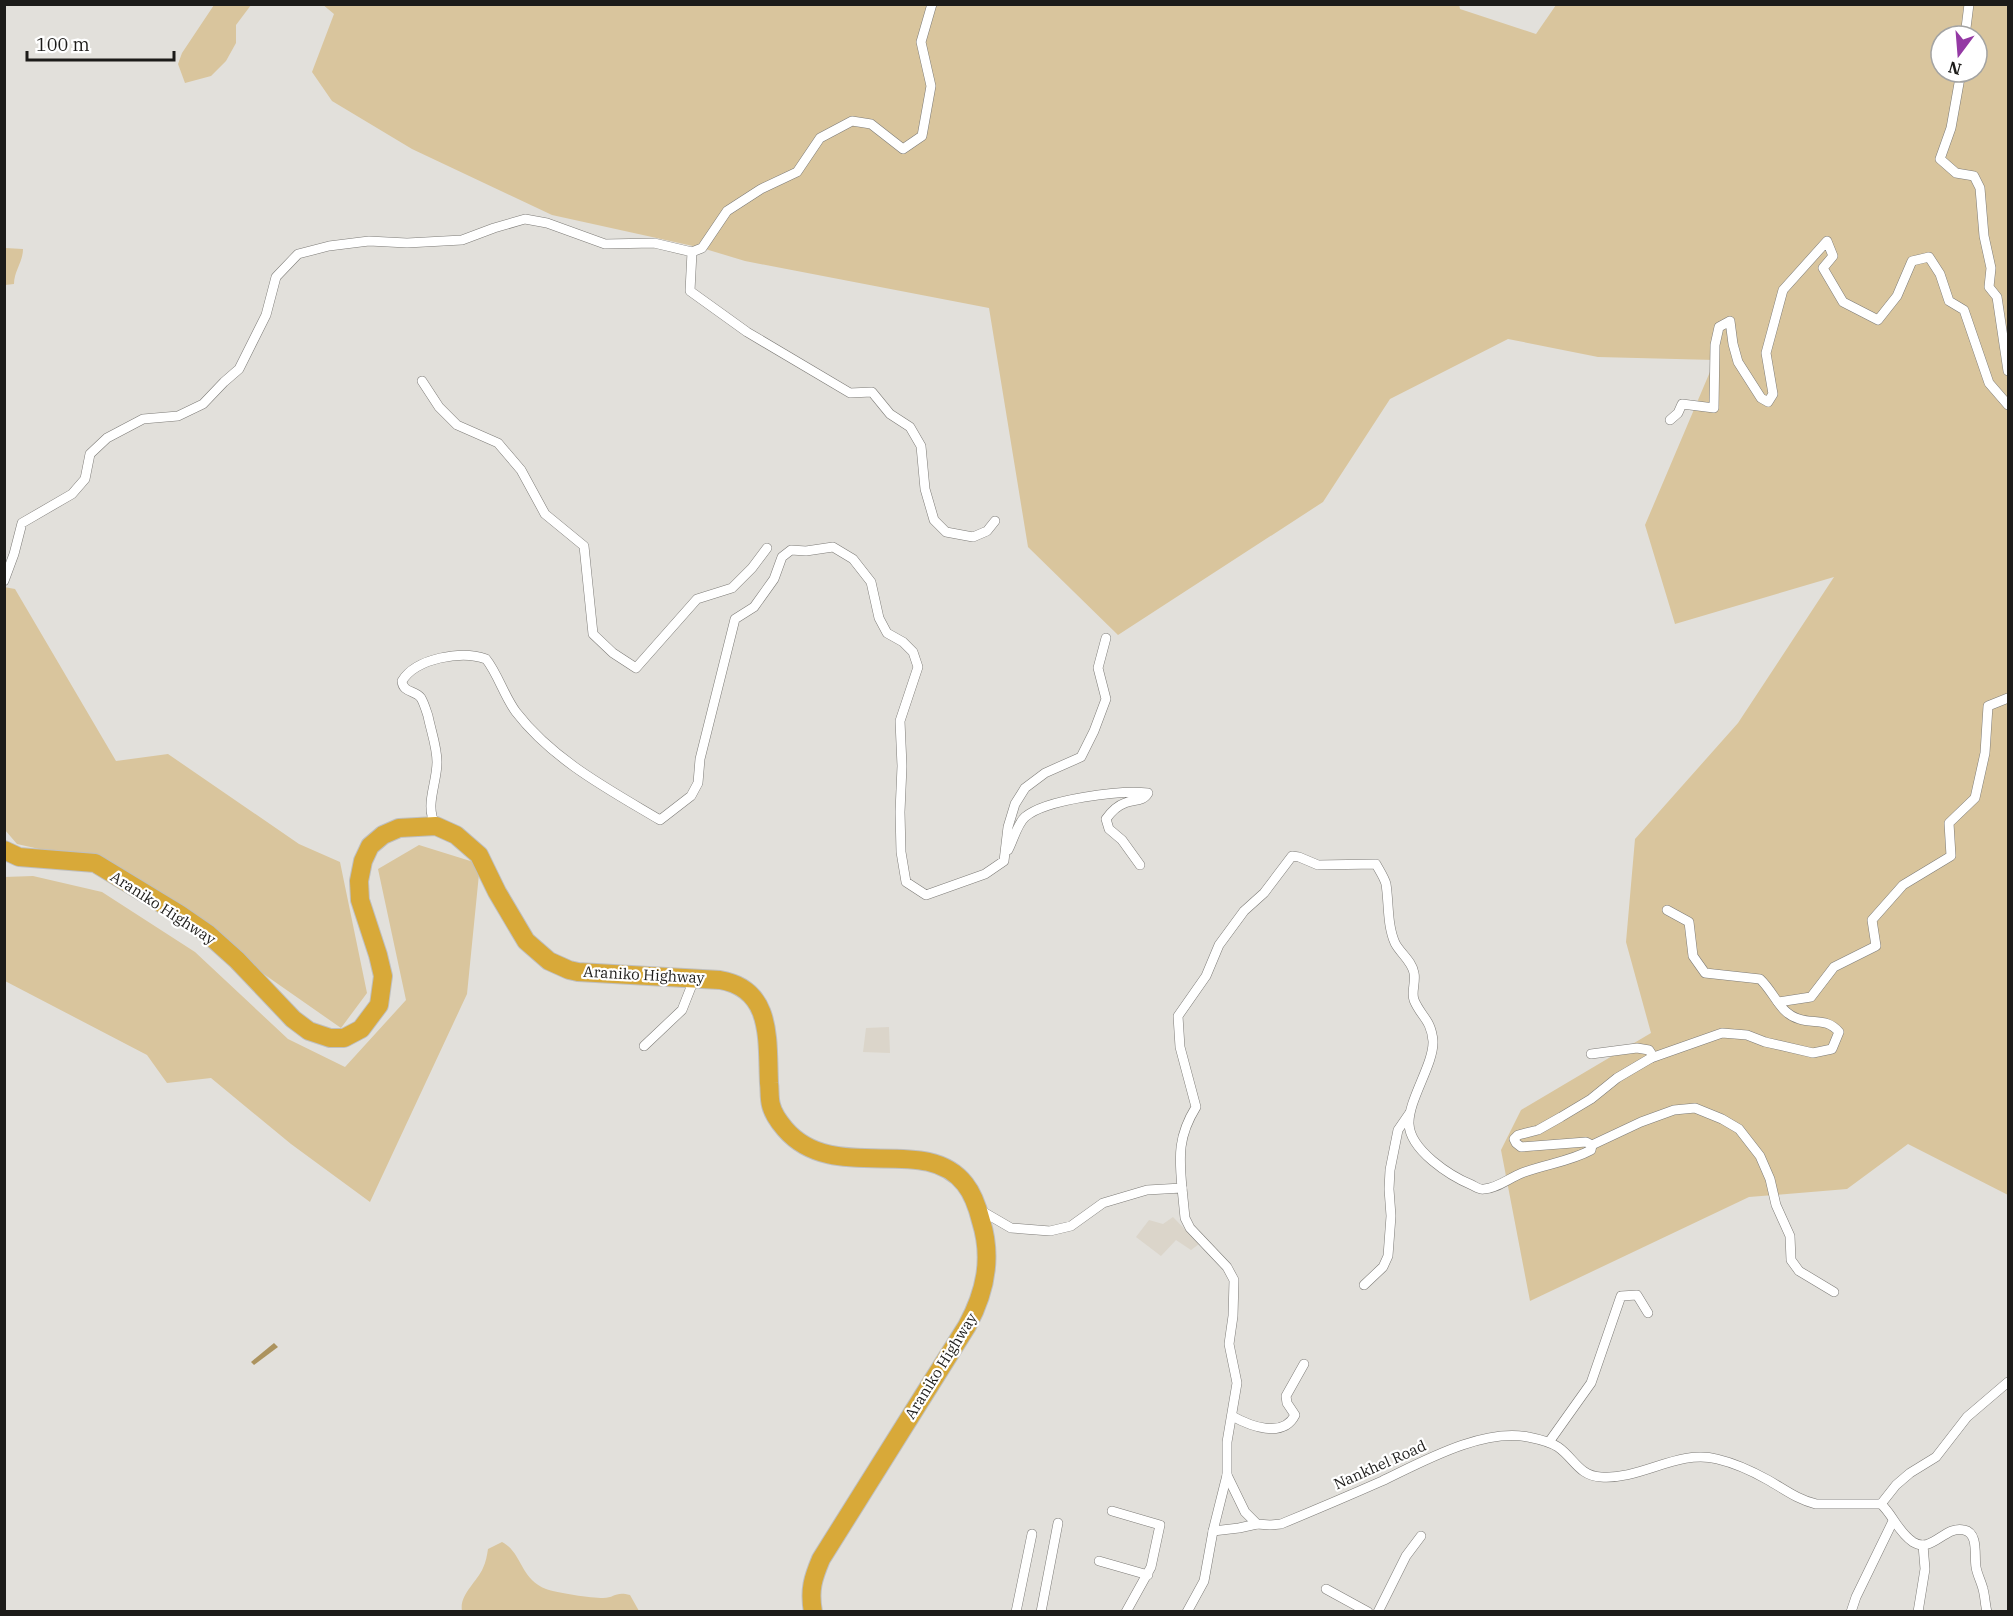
<svg xmlns="http://www.w3.org/2000/svg" width="2013" height="1616" font-family="'IBM Plex Serif',serif">
	<rect width="100%" height="100%" fill="#e2e0db"/>
	<g fill="#dbd5ca">
		<polygon points="889,1027 890,1053 863,1052 866,1028"/>
		<polygon points="1173,1217 1199,1244 1191,1250 1176,1240 1161,1256 1136,1237 1149,1220 1163,1224"/>
	</g>
	<g fill="#d9c59d" fill-rule="evenodd">
		<path d="M322,4H1459L1460,9L1536,34L1556,5H2008V1195L1908,1144L1847,1189L1749,1197L1530,1301L1501,1150L1521,1110L1651,1033L1626,942L1635,839L1738,723L1834,577L1675,624L1645,525L1715,360L1598,357L1508,339L1390,399L1323,502L1118,635L1028,547L989,308L745,261L702,248L552,215L412,149L332,101L312,72L334,14ZM1941,36H1977V72H1941Z"/>
		<polygon points="214,5 251,5 236,25 236,43 226,61 211,76 185,83 178,64 182,53"/>
		<path d="M5,248L23,249C23,262 14,271 14,284L5,285Z"/>
		<polygon points="4,587 15,589 116,761 168,754 299,844 340,862 367,993 341,1028 106,864 17,844 5,830"/>
		<polygon points="419,845 480,864 467,994 370,1202 291,1144 211,1078 167,1083 147,1055 5,981 4,877 33,876 102,892 195,952 288,1039 345,1067 406,1000 378,869"/>
		<path d="M502,1542C522,1552 520,1579 546,1589C556,1593 592,1598 603,1598C615,1598 615,1591 630,1595L639,1611H462C459,1595 477,1582 483,1568C486,1562 487,1555 488,1549Z"/>
	</g>
	<polygon fill="#ac935e" points="274,1343 278,1347 254,1365 251,1362"/>
	<g fill="none" stroke-linecap="round" stroke-linejoin="round">
		<g stroke="#7d7b77" stroke-width="10">
			<g id="street">
				<polyline points="1965,36 1969,4"/>
				<polyline points="1961,72 1951,128 1940,159 1956,173 1974,176 1980,188 1984,236 1991,268 1989,287 1997,297 2008,371"/>
				<polyline points="692,252 702,248 727,211 761,189 797,172 820,138 852,121 871,124 903,149 922,136 931,86 921,42 932,4"/>
				<polyline points="422,381 439,407 457,425 498,443 521,470 545,514 584,546 593,634 613,653 636,668 697,599 732,588 752,568 767,548"/>
				<polyline points="1670,420 1678,413 1682,404 1714,408 1715,345 1719,327 1730,321 1733,344 1738,362 1761,398 1768,402 1773,394 1766,353 1783,290 1827,241 1833,256 1823,268 1843,302 1878,320 1897,296 1912,261 1929,257 1940,274 1949,301 1964,310 1989,383 2008,405"/>
				<polyline points="4,581 14,554 22,523 72,494 85,479 90,454 107,438 143,419 178,416 203,404 224,382 239,369 266,315 276,277 298,254 329,246 369,241 407,243 462,240 494,228 525,219 547,223 605,244 654,243 692,252 690,291 747,332 850,393 872,392 890,414 910,427 921,446 925,489 934,520 946,532 973,537 987,531 995,521"/>
				<path d="M436,826C424,806 437,784 437,762C437,747 431,731 428,716C426,710 424,703 421,698C415,690 403,693 402,681C416,658 462,650 486,659C498,674 504,696 516,712C553,760 608,789 660,820L691,796L698,783L700,759L735,619L754,607L774,579L782,557L791,550L806,551L833,547L853,559L871,582L879,618L887,633L903,642L913,652L918,667L900,721L902,766L900,812L901,852L906,882L926,895L985,874L1004,861L1008,827L1015,804L1025,788L1045,773L1081,757L1094,731L1106,699L1098,668L1106,638"/>
				<path d="M1008,850C1013,841 1017,824 1025,817C1046,799 1121,790 1148,793C1143,802 1134,799 1125,803C1116,806 1111,812 1106,819L1109,829L1122,840L1140,865"/>
				<polyline points="1778,1002 1811,997 1834,967 1876,946 1872,920 1903,885 1951,856 1949,823 1975,798 1985,753 1988,706 2008,698"/>
				<polyline points="644,1046 682,1010 695,977"/>
				<path d="M1651,1058L1722,1033L1747,1035L1765,1042L1813,1053L1832,1049L1839,1032C1827,1018 1815,1024 1799,1019C1779,1013 1775,993 1760,979L1705,973L1693,956L1689,922L1667,910"/>
				<polyline points="1592,1145 1641,1122 1674,1110 1695,1108 1722,1119 1739,1129 1760,1156 1770,1179 1776,1205 1790,1236 1791,1260 1799,1271 1834,1292"/>
				<path d="M1182,1188C1179,1156 1178,1136 1196,1107L1180,1047L1178,1016L1206,976L1219,945L1244,911L1264,893L1292,856L1299,857L1318,865L1376,864C1379,870 1384,877 1386,884C1389,903 1387,925 1395,943C1400,953 1412,961 1414,973C1416,982 1411,992 1414,1000C1421,1017 1431,1019 1433,1041C1434,1064 1408,1100 1409,1124C1410,1150 1450,1176 1472,1185C1476,1187 1480,1190 1484,1189C1498,1188 1509,1178 1522,1173C1545,1164 1569,1162 1591,1150L1592,1145L1586,1142L1521,1147L1516,1143L1514,1139L1518,1135L1538,1130L1561,1117L1591,1099L1617,1078L1651,1058V1053L1649,1050L1637,1048L1591,1054"/>
				<path d="M980,1210L1011,1228L1050,1231L1071,1226L1103,1203L1147,1190L1182,1188L1185,1218L1190,1228L1227,1267L1234,1280L1233,1316L1229,1344L1237,1383L1227,1442V1475L1245,1512L1257,1524L1270,1525L1281,1524C1315,1510 1348,1496 1382,1481C1422,1462 1482,1428 1528,1437C1538,1439 1549,1441 1558,1447C1574,1458 1579,1476 1601,1477C1641,1480 1678,1449 1717,1459C1734,1463 1752,1471 1768,1480C1784,1489 1798,1500 1816,1504H1881C1893,1515 1898,1532 1913,1542C1932,1554 1945,1525 1964,1530C1979,1533 1974,1556 1976,1567C1977,1574 1981,1581 1983,1589C1985,1596 1985,1604 1987,1612"/>
				<polyline points="1364,1285 1383,1267 1388,1256 1391,1216 1389,1189 1390,1170 1398,1130 1409,1114"/>
				<path d="M1232,1416C1250,1426 1283,1439 1295,1415L1287,1403L1286,1396L1304,1364"/>
				<polyline points="1549,1442 1591,1383 1621,1296 1637,1295 1648,1313"/>
				<polyline points="1881,1504 1896,1485 1910,1473 1936,1457 1967,1417 2008,1382"/>
				<polyline points="1112,1511 1160,1525 1151,1567 1126,1612"/>
				<polyline points="1213,1531 1239,1528 1257,1524"/>
				<polyline points="1099,1561 1148,1575"/>
				<polyline points="1326,1589 1368,1612"/>
				<polyline points="1016,1612 1032,1534"/>
				<polyline points="1041,1612 1058,1523"/>
				<polyline points="1187,1612 1204,1581 1213,1531 1227,1475"/>
				<polyline points="1378,1612 1406,1556 1421,1536"/>
				<polyline points="1851,1612 1856,1597 1893,1521"/>
				<polyline points="1918,1612 1925,1569 1923,1545"/>
			</g>
		</g>
		<g stroke="#bfbfbf" stroke-width="20">
			<path id="highway" d="M4,850L19,857L95,863L179,914L208,934L237,960L293,1019L309,1031L330,1038H344L361,1029L379,1005L383,976L378,955L360,900L359,881L363,861L370,846L383,835L399,828L436,826L456,835L479,855L497,892L526,941L549,961L569,970L578,972L720,980C773,989 767,1040 769,1083C770,1090 769,1098 771,1105C773,1114 779,1122 785,1129C834,1186 925,1132 965,1184C973,1194 978,1209 981,1221C993,1259 985,1293 967,1326L821,1559C813,1578 809,1590 813,1612"/>
		</g>
		<use href="#street" stroke="#fff" stroke-width="9"/>
		<use href="#highway" stroke="#d8a939" stroke-width="18"/>
	</g>
	<g text-anchor="middle" stroke-width="4.5" stroke-linejoin="round" paint-order="stroke">
		<g font-size="15" fill="#1c1b19" stroke="#fff">
			<text transform="translate(163 908) rotate(33)" y="5">Araniko Highway</text>
			<text transform="translate(644 975) rotate(3)" y="5">Araniko Highway</text>
			<text transform="translate(941 1366) rotate(-58)" y="5">Araniko Highway</text>
			<text transform="translate(1380 1465) rotate(-24)" y="5">Nankhel Road</text>
		</g>
	</g>
	<rect width="2013" height="1616" fill="none" stroke="#1c1b19" stroke-width="12"/>
	<g transform="translate(1959 54) rotate(196)"><circle r="28" fill="#ffffff" stroke="#a4a4a3" stroke-width="1.5"/>
	<path d="M0-4.5L10 22L0 15L-10 22Z" fill="#9439a4"/>
	<text y="-9" font-size="16" font-weight="bold" text-anchor="middle" fill="#1c1b19">N</text>
	</g>
	<path d="M27 51v9h147v-9" fill="none" stroke="#1c1b19" stroke-width="3"/>
	<text x="36" y="51" font-size="18" fill="#1c1b19" stroke="#ffffff" stroke-width="4.5" paint-order="stroke">100 m</text>
</svg>
